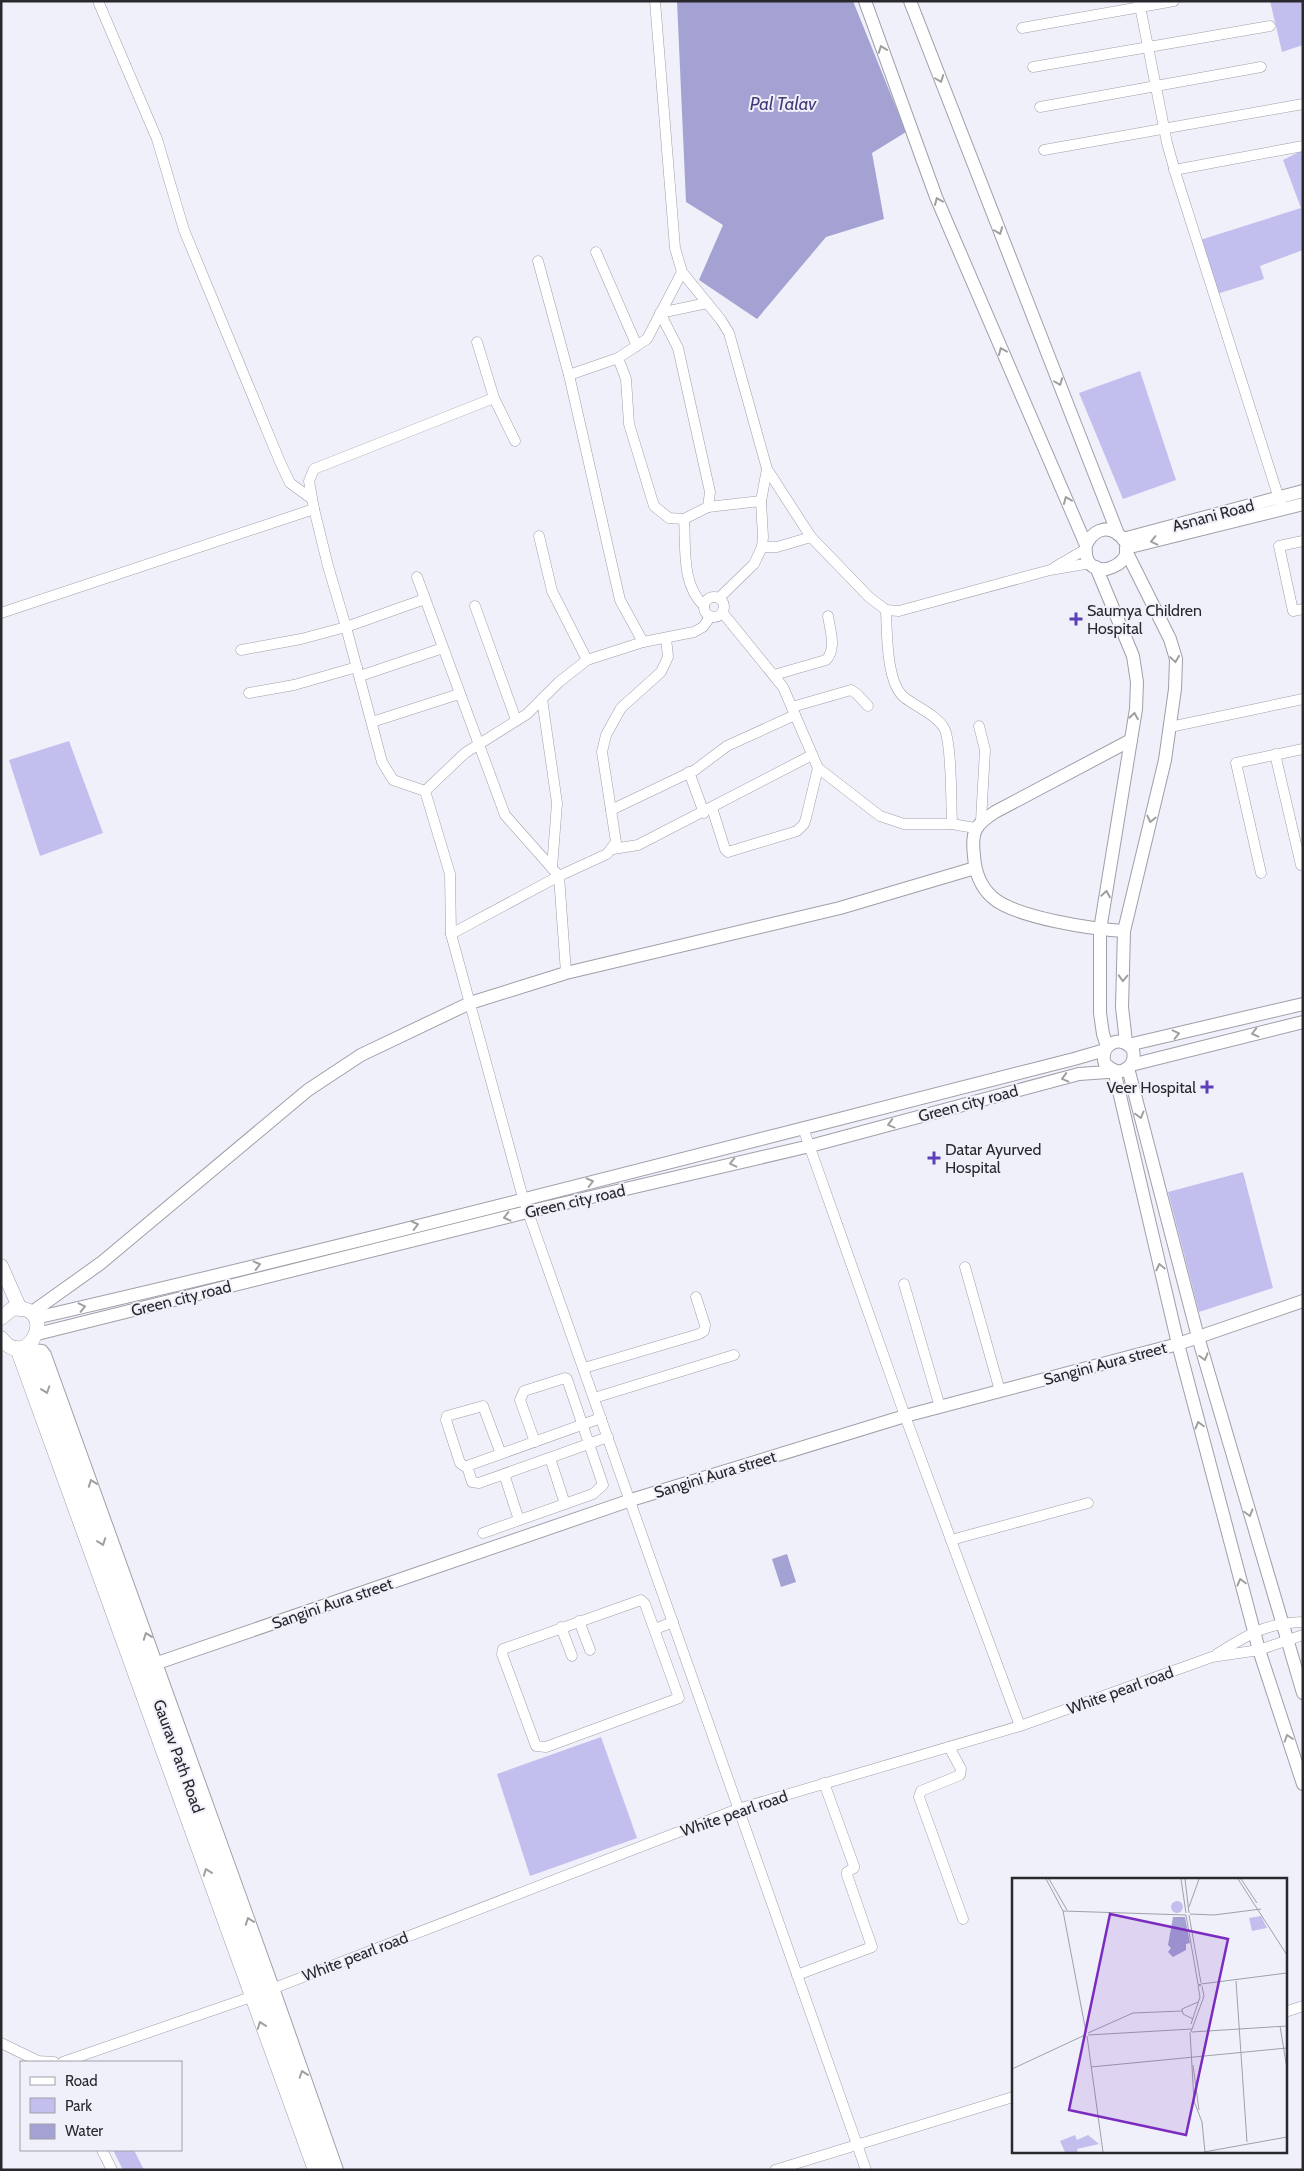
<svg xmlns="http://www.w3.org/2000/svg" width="1304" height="2171" font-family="Cabin,sans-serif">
	<rect width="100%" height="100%" fill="#f0f0fb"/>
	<g fill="#c2bfef">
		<polygon points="1270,1 1303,1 1303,45 1282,52"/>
		<polygon points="1303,150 1303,250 1260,266 1264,279 1217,294 1200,240 1301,208 1283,160"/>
		<polygon points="1140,371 1176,480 1123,499 1079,393"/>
		<polygon points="69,741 103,833 40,856 9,760"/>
		<polygon points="1243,1172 1273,1288 1199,1312 1168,1192"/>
		<polygon points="601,1737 637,1838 530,1876 497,1774"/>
		<polygon points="113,2150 134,2150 144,2170 123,2170"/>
	</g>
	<g fill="#a4a1d3">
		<polygon points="677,1 853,1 906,132 872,153 884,219 826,237 757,319 699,280 723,225 686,202"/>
		<polygon points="787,1554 796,1582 781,1587 772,1559"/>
	</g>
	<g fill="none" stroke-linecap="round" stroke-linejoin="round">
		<g stroke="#9f9fa9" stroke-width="11">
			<g id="minor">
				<polyline points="98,1 157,139 184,230 280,462 290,483 312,499"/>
				<polyline points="655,1 675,248 682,272 721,320 729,333 767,469 811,537 869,597 886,610 899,611 1050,570 1091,563"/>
				<polyline points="1139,1 1167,143 1176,175 1281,505"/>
				<polyline points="1022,28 1174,1"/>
				<polyline points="1033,67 1270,26"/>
				<polyline points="1040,107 1261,67"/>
				<polyline points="1044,150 1303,104"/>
				<polyline points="1174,170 1303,146"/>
				<polyline points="596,252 637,346"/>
				<polyline points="538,261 569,375 620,600 643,642"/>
				<polyline points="477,342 494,398 314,469 309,481 314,509 328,566 346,627 382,762 393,780 425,791 450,874 451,934 523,1198 866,2170"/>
				<polyline points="618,358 626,379 629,424 654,506 669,518 684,519 708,507 710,492 678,348 660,313 707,303"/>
				<polyline points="569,375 618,358 647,339 682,272"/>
				<polyline points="494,398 515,441"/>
				<polyline points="708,507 761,501"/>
				<path d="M684,519C686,548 681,584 704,606"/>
				<polyline points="539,536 552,591 587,660"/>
				<polyline points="1303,541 1279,546 1293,611 1303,609"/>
				<polyline points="762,547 763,537 761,501 767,469"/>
				<polyline points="1055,567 1086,549"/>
				<polyline points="417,577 505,815 559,876 566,973"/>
				<circle cx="714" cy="607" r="10"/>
				<polyline points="719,598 754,564 762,547 777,547 811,537"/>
				<polyline points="475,606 516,720"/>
				<path d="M886,610C887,632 886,684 905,698C917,707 936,715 944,728C952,742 951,805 952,824"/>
				<polyline points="722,612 783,687 818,768 880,816 904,824 952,824 975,828"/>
				<polyline points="1,613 314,509"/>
				<polyline points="241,650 301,639 346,627 425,599"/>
				<path d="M774,675L826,660C837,649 830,630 828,616"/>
				<polyline points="360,676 443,648"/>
				<polyline points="249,693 294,685 357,667"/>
				<polyline points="542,699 557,803 552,868"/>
				<polyline points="792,707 851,690 857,694 868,706"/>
				<polyline points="372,722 459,694"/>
				<polyline points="979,726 985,750 981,821"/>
				<polyline points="1170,727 1303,699"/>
				<polyline points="1275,754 1301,865"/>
				<polyline points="689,772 704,813"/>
				<polyline points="425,791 465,753 527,714 559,682 587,660 643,642 694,632 703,627 710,617"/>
				<polyline points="712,808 725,849 728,852 797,831 804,824 806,818 818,768"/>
				<polyline points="611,810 695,770 727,746 795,715"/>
				<polyline points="613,849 638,845 812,755"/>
				<polyline points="1261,873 1236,763 1303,749"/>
				<polyline points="451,934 559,876 607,854 616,842 602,752 606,735 621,708 661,672 668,657 666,638"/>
				<polyline points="803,1128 905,1416 1020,1726"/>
				<polyline points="965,1267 1000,1391"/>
				<polyline points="904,1284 940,1407"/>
				<polyline points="584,1368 699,1334 704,1331 705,1325 696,1297"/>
				<polyline points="594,1398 734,1355"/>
				<polyline points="501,1454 483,1406 447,1416 446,1420 460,1463 464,1466 467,1466 601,1418"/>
				<polyline points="550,1458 565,1504"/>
				<polyline points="467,1466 472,1482 479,1483 608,1437"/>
				<polyline points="504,1474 519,1520"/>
				<polyline points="483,1533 593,1494 603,1485 567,1379 565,1378 524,1391 520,1400 535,1442"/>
				<polyline points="951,1540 1088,1503"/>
				<polygon points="641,1600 645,1604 679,1698 546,1747 536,1746 502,1654 503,1649"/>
				<polyline points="579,1621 590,1650"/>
				<polyline points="561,1627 572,1656"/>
				<polyline points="655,1629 673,1622"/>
				<path d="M1217,1654C1248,1635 1265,1623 1303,1622"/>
				<polyline points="949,1747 961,1769 960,1775 921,1791 919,1797 963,1919"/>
				<polyline points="797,1975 872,1947 847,1875 847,1872 854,1868 854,1866 824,1783"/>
				<polyline points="1285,2012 1303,2006"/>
				<polyline points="1,2043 38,2061 54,2062"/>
				<polyline points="63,2062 251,1997 738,1809 1020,1726 1212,1657 1259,1650 1303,1635"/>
				<polyline points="102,2150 112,2170"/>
				<polyline points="775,2170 1013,2097"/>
			</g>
		</g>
		<g stroke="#9f9fa9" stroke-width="14">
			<g id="tertiary">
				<path d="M865,1L936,197L1086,545C1081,593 1152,559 1118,534C1105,524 1092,532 1086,545"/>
				<polyline points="910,1 1118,534"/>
				<polyline points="1123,539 1303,491"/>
				<polyline points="1126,548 1303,504"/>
				<polyline points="1126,551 1170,639 1176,659 1175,689 1165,760 1124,931 1122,1007 1126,1042"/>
				<polyline points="1096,567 1133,656 1137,682 1136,709 1100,930 1100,1013 1103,1034 1107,1046"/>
				<path d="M1124,931C1093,929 1015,918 992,897C980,886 975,871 974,856C971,831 975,825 995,812L1131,740"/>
				<polyline points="1128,1045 1303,1004"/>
				<polyline points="1131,1065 1303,1022"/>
				<polyline points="1128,1068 1198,1337 1303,1693"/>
				<polyline points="1114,1070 1178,1344 1259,1650 1303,1784"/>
				<polyline points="31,1313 101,1263 308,1090 361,1055 470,1003 566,973 840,908 975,868"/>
				<path d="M35,1318C383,1238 728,1147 1074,1059L1105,1050"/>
				<path d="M37,1334L527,1212L810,1146L1079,1074L1122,1071C1132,1067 1135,1060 1133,1050C1122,1033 1098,1044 1105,1064L1113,1070"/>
				<polyline points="32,1350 42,1351 45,1355 273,1988 337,2170"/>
				<polyline points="137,1670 631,1500 905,1416 1178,1344 1303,1301"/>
			</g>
		</g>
		<g stroke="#9f9fa9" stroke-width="15">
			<g id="secondary">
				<polyline points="1,1266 20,1309"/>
				<path d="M1,1318L12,1309C61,1303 28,1375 1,1338"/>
				<polyline points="30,1344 147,1667 327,2170"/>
				<polyline points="17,1348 315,2170"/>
			</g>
		</g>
		<use href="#minor" stroke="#fff" stroke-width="10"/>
		<use href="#tertiary" stroke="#fff" stroke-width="12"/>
		<use href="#secondary" stroke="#fff" stroke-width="14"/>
	</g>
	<defs><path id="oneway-chevron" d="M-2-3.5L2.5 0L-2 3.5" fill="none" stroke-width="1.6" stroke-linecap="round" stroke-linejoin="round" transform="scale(1.25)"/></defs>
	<g stroke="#9f9fa0">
		<use href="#oneway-chevron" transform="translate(882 49) rotate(-110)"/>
		<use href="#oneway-chevron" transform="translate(940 79) rotate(69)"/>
		<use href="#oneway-chevron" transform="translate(938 201) rotate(-113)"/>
		<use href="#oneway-chevron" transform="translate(999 231) rotate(69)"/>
		<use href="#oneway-chevron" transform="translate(1002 351) rotate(-113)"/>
		<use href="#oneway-chevron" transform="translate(1059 382) rotate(69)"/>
		<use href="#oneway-chevron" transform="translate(1067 500) rotate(-113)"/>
		<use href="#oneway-chevron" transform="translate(1154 541) rotate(167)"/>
		<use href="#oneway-chevron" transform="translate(1175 659) rotate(82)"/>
		<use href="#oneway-chevron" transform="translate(1134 716) rotate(-81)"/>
		<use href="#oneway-chevron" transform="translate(1151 819) rotate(103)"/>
		<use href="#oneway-chevron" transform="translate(1106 894) rotate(-81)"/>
		<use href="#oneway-chevron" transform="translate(1123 978) rotate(92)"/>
		<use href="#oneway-chevron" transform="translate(1255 1033) rotate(166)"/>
		<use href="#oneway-chevron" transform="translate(1176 1034) rotate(-13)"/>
		<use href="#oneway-chevron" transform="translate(1065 1078) rotate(165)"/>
		<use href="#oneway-chevron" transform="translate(1140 1115) rotate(75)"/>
		<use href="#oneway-chevron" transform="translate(891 1124) rotate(165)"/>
		<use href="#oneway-chevron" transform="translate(733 1163) rotate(167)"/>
		<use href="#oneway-chevron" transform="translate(590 1182) rotate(-14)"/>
		<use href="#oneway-chevron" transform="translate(507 1217) rotate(166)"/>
		<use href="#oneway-chevron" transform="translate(415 1225) rotate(-14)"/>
		<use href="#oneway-chevron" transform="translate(257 1265) rotate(-14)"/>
		<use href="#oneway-chevron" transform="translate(1160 1267) rotate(-103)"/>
		<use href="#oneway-chevron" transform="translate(82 1307) rotate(-13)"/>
		<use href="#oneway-chevron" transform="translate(1204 1357) rotate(74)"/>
		<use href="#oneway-chevron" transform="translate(46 1390) rotate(71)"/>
		<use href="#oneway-chevron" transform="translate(1199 1425) rotate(-105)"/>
		<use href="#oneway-chevron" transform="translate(92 1483) rotate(-110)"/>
		<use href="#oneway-chevron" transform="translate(1249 1513) rotate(74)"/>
		<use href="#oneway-chevron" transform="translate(102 1542) rotate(70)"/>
		<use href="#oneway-chevron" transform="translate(1241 1582) rotate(-105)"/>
		<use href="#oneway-chevron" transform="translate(147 1636) rotate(-110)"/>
		<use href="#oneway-chevron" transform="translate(1288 1738) rotate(-108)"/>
		<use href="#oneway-chevron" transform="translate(207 1872) rotate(-110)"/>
		<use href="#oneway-chevron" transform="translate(249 1921) rotate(-110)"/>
		<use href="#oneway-chevron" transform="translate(261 2025) rotate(-110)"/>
		<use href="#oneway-chevron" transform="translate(303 2074) rotate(-109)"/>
	</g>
	<g fill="#5b40b8" stroke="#f0f0fb" stroke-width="2">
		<path d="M1073.5 611.5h5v5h5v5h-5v5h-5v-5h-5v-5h5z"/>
		<path d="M1204.5 1079.5h5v5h5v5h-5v5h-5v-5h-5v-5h5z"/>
		<path d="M931.5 1150.5h5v5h5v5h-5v5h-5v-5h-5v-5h5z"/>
	</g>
	<g text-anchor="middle" stroke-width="4" stroke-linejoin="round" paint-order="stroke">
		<g font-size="16" fill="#29292d" stroke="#f0f0fb">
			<text transform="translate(1213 515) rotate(-15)" y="6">Asnani Road</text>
			<text transform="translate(968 1103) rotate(-15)" y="6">Green city road</text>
			<text transform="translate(575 1201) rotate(-13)" y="6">Green city road</text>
			<text transform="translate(181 1298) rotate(-14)" y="6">Green city road</text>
			<text transform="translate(1105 1363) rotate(-15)" y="6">Sangini Aura street</text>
			<text transform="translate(715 1474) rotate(-17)" y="6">Sangini Aura street</text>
			<text transform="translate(332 1603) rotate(-19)" y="6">Sangini Aura street</text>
			<text transform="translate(1120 1690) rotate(-20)" y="6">White pearl road</text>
			<text transform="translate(179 1756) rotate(70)" y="6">Gaurav Path Road</text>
			<text transform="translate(734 1813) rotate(-19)" y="6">White pearl road</text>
			<text transform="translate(355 1956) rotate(-21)" y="6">White pearl road</text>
		</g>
		<g font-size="16" fill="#29292d" stroke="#f0f0fb" text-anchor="start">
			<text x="1087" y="616">Saumya Children<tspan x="1087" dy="18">Hospital</tspan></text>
			<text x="1196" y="1093" text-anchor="end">Veer Hospital</text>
			<text x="945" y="1155">Datar Ayurved<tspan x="945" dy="18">Hospital</tspan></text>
		</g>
		<g font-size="18" font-style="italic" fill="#433978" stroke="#f0f0fb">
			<text x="783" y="110">Pal Talav</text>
		</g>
	</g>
	<g transform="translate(1012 1878)">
		<rect width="275" height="275" fill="#f0f0fb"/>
		<path d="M159 29a6 6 0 1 1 12 0a6 6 0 1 1-12 0ZM249,38L255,50L240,53L237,40ZM63,257L65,262L76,257L87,266L65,271L66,274H53L48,263Z" fill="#c2bfef"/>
		<path d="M161,39H173L178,65L174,66V72L161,79L156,74L159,70L156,67Z" fill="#a4a1d3"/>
		<path fill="none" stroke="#a0a0a9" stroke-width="1" d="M34,1L51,33L74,154M37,1L55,32M169,1L174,35M173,1L177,35M226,1L275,77M229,1L245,25M177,29L187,1M51,33L174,37L186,106L189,107L187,108L186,106M178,36L202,37L249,31M177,37L189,105M224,103L235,264M189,106L275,95M181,141L171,136L170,131L186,124M179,146L188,119L186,108M268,148L275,191M180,151L192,118L190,108M178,154L182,223L190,244L193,274M180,154L275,148M76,155L121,135L170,133M76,157L180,151L179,154M75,158L91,274M181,187L187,232M79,189L275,170M0,191L73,157M192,274L275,259"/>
		<path fill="#7b2cbf" fill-opacity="0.15" stroke="#7b2cbf" stroke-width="2.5" d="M98,36L216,61L174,257L57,232Z"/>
		<rect width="275" height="275" fill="none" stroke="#29292d" stroke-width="2.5"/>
	</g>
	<rect width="1304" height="2171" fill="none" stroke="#29292d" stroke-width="5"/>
	<rect x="20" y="2061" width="162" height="90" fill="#f0f0fb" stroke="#a0a0a9"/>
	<rect x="30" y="2077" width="25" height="8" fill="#ffffff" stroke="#a0a0a9"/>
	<text x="65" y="2086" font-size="15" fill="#29292d">Road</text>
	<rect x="30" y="2098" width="25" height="15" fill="#c2bfef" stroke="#a0a0a9"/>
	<text x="65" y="2111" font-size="15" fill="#29292d">Park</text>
	<rect x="30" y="2124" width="25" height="15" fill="#a4a1d3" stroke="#a0a0a9"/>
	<text x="65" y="2136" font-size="15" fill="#29292d">Water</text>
</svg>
